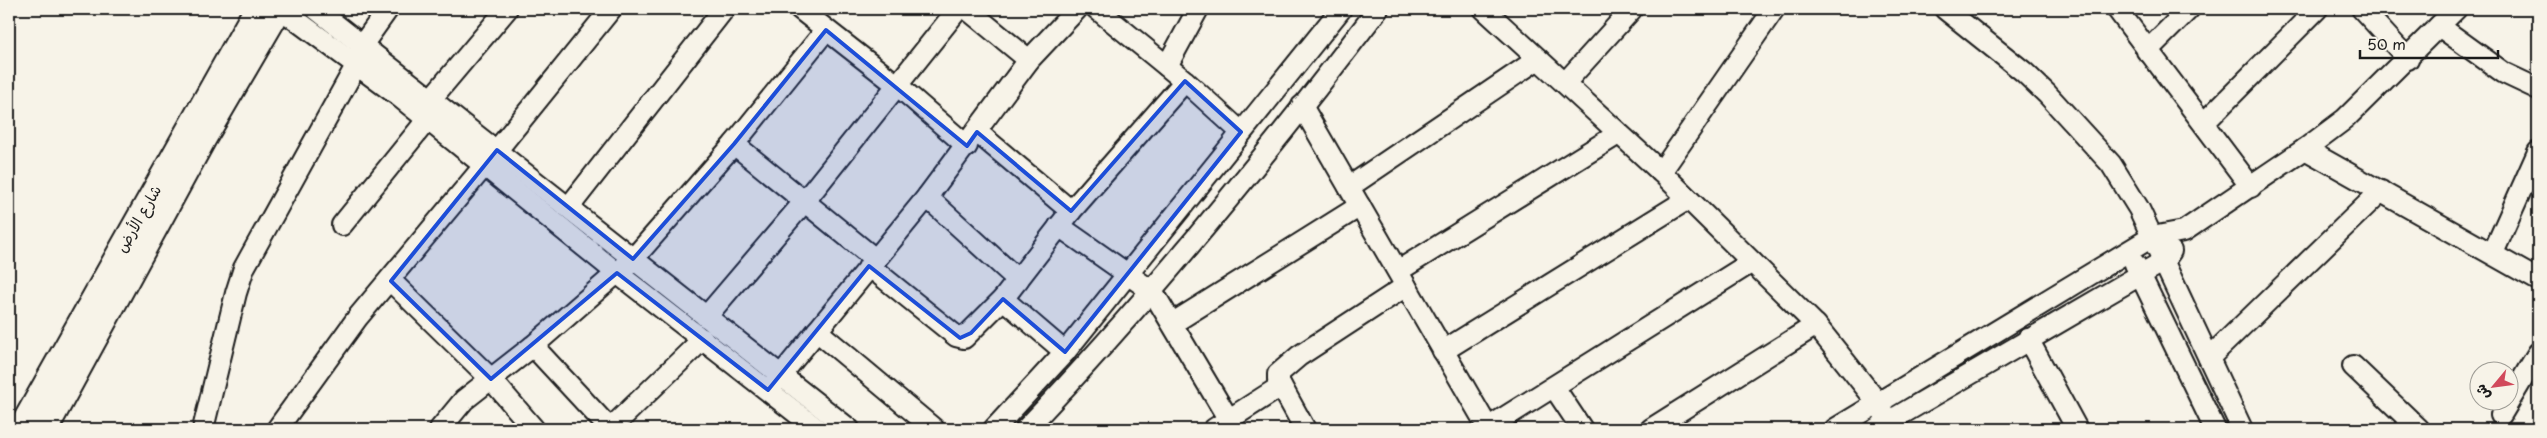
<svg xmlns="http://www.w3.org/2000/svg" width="2547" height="438" font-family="'Playpen Sans','Playpen Sans Arabic',sans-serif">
	<rect width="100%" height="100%" fill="#f7f3e8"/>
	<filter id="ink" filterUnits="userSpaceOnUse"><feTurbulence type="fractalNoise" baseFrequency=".02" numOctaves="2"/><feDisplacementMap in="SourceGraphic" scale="10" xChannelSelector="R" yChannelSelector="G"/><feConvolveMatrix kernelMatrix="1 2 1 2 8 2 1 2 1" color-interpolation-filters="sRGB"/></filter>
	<g filter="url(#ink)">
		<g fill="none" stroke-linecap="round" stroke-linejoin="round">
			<g stroke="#1c1c1c" stroke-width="24">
				<g id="minor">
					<polyline points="281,9 396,94 617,273 817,429"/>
					<polyline points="316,9 849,429"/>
					<polyline points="800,9 897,85 967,146"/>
					<polyline points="967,9 1029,60"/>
					<polyline points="1097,9 1185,81 1241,132"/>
					<polyline points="1484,9 1661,172 1816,325 1878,403 1893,429"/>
					<polyline points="1945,9 2024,72 2047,94 2111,164 2139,209 2242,429"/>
					<polyline points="2117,9 2251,187"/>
					<polyline points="2362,9 2408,59"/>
					<polyline points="2439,26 2504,73 2538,89"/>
					<polyline points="2147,51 2189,9"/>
					<polyline points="1167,66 1198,9"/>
					<polyline points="1565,83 1632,9"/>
					<polyline points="431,99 507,9"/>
					<polyline points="1302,106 1488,428"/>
					<polyline points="2204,123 2317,9"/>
					<polyline points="977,132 1071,211"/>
					<polyline points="734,144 875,259"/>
					<polyline points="2305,149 2538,280"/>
					<polyline points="1661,172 1774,9"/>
					<polyline points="1349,187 1538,59"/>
					<polyline points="927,197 1018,280"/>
					<polyline points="569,207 724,9"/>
					<polyline points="342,225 427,120"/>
					<polyline points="1059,226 1153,292 1229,420"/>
					<polyline points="2493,253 2538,152"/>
					<polyline points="2135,264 2215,429"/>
					<polyline points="869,266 956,336 964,338 1003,299 1071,211 1185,81"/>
					<polyline points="1398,271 1618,134"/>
					<polyline points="391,281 491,379 534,429"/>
					<polyline points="1003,299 1065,352"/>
					<polyline points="706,317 804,202 958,9"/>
					<polyline points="1173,323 1360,206"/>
					<polyline points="817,331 934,429"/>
					<polyline points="2028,339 2077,429"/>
					<polyline points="533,346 610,429"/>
					<polyline points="1443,351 1688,199"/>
					<polyline points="2209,358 2381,191"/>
					<polyline points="2353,366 2419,429"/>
					<polyline points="772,386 927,197 1029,60 1077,9"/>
					<polyline points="1554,387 1582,429"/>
					<polyline points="2501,415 2538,353"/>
					<polyline points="203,429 236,293 244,268 357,64 363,44 388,9"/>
					<polyline points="277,429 358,317 485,165 611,9"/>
					<polyline points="440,429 464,400 533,346 633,259 734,144 826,30"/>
					<polyline points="610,429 703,339"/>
					<polyline points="994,429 1065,352 1341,9"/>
					<path d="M1026,429C1152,297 1267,155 1378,9"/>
					<polyline points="1214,429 1281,386"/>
					<polyline points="1305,429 1278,380 1278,374 1299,356 1406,286"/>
					<polyline points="1486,429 1752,262"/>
					<polyline points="1651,429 1816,325"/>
					<polyline points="1835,429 2152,237 2184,231 2305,149 2345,119 2456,9"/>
					<polyline points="1876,429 2164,261 2171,251"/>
				</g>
			</g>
			<g stroke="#1c1c1c" stroke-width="29">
				<g id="major">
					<polyline points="21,429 257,9"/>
					<polyline points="45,429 203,139 279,9"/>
				</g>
			</g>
			<use href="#minor" stroke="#f7f3e8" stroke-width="20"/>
			<use href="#major" stroke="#f7f3e8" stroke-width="25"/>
		</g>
	</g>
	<path fill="#1d4ed8" fill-opacity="0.2" stroke="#1d4ed8" stroke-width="4" stroke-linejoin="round" d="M826,30L967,146L977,132L1071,211L1185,81L1241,132L1065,352L1003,299L971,333L960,338L869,266L768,390L617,273L491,379L391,281L497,150L633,259L734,144Z"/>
	<g text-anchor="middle" stroke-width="4.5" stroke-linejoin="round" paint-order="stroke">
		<g font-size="15" fill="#1c1c1c" stroke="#f7f3e8">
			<text transform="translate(139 219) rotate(-60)" y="5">شارع الأرض</text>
		</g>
	</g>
	<rect width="2547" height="438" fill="none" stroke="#f7f3e8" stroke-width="30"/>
	<rect x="15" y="15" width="2517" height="408" fill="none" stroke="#1c1c1c" stroke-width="2" filter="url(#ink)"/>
	<g transform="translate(2494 386) rotate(241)"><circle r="24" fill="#f7f3e8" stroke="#9f9d96"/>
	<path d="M0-4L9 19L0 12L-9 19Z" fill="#d1495b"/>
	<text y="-8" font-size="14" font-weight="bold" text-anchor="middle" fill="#1c1c1c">ش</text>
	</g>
	<path d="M2360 50v8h138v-8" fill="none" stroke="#1c1c1c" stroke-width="2.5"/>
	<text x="2367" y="50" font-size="15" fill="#1c1c1c" stroke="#f7f3e8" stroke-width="4" paint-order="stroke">50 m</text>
</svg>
